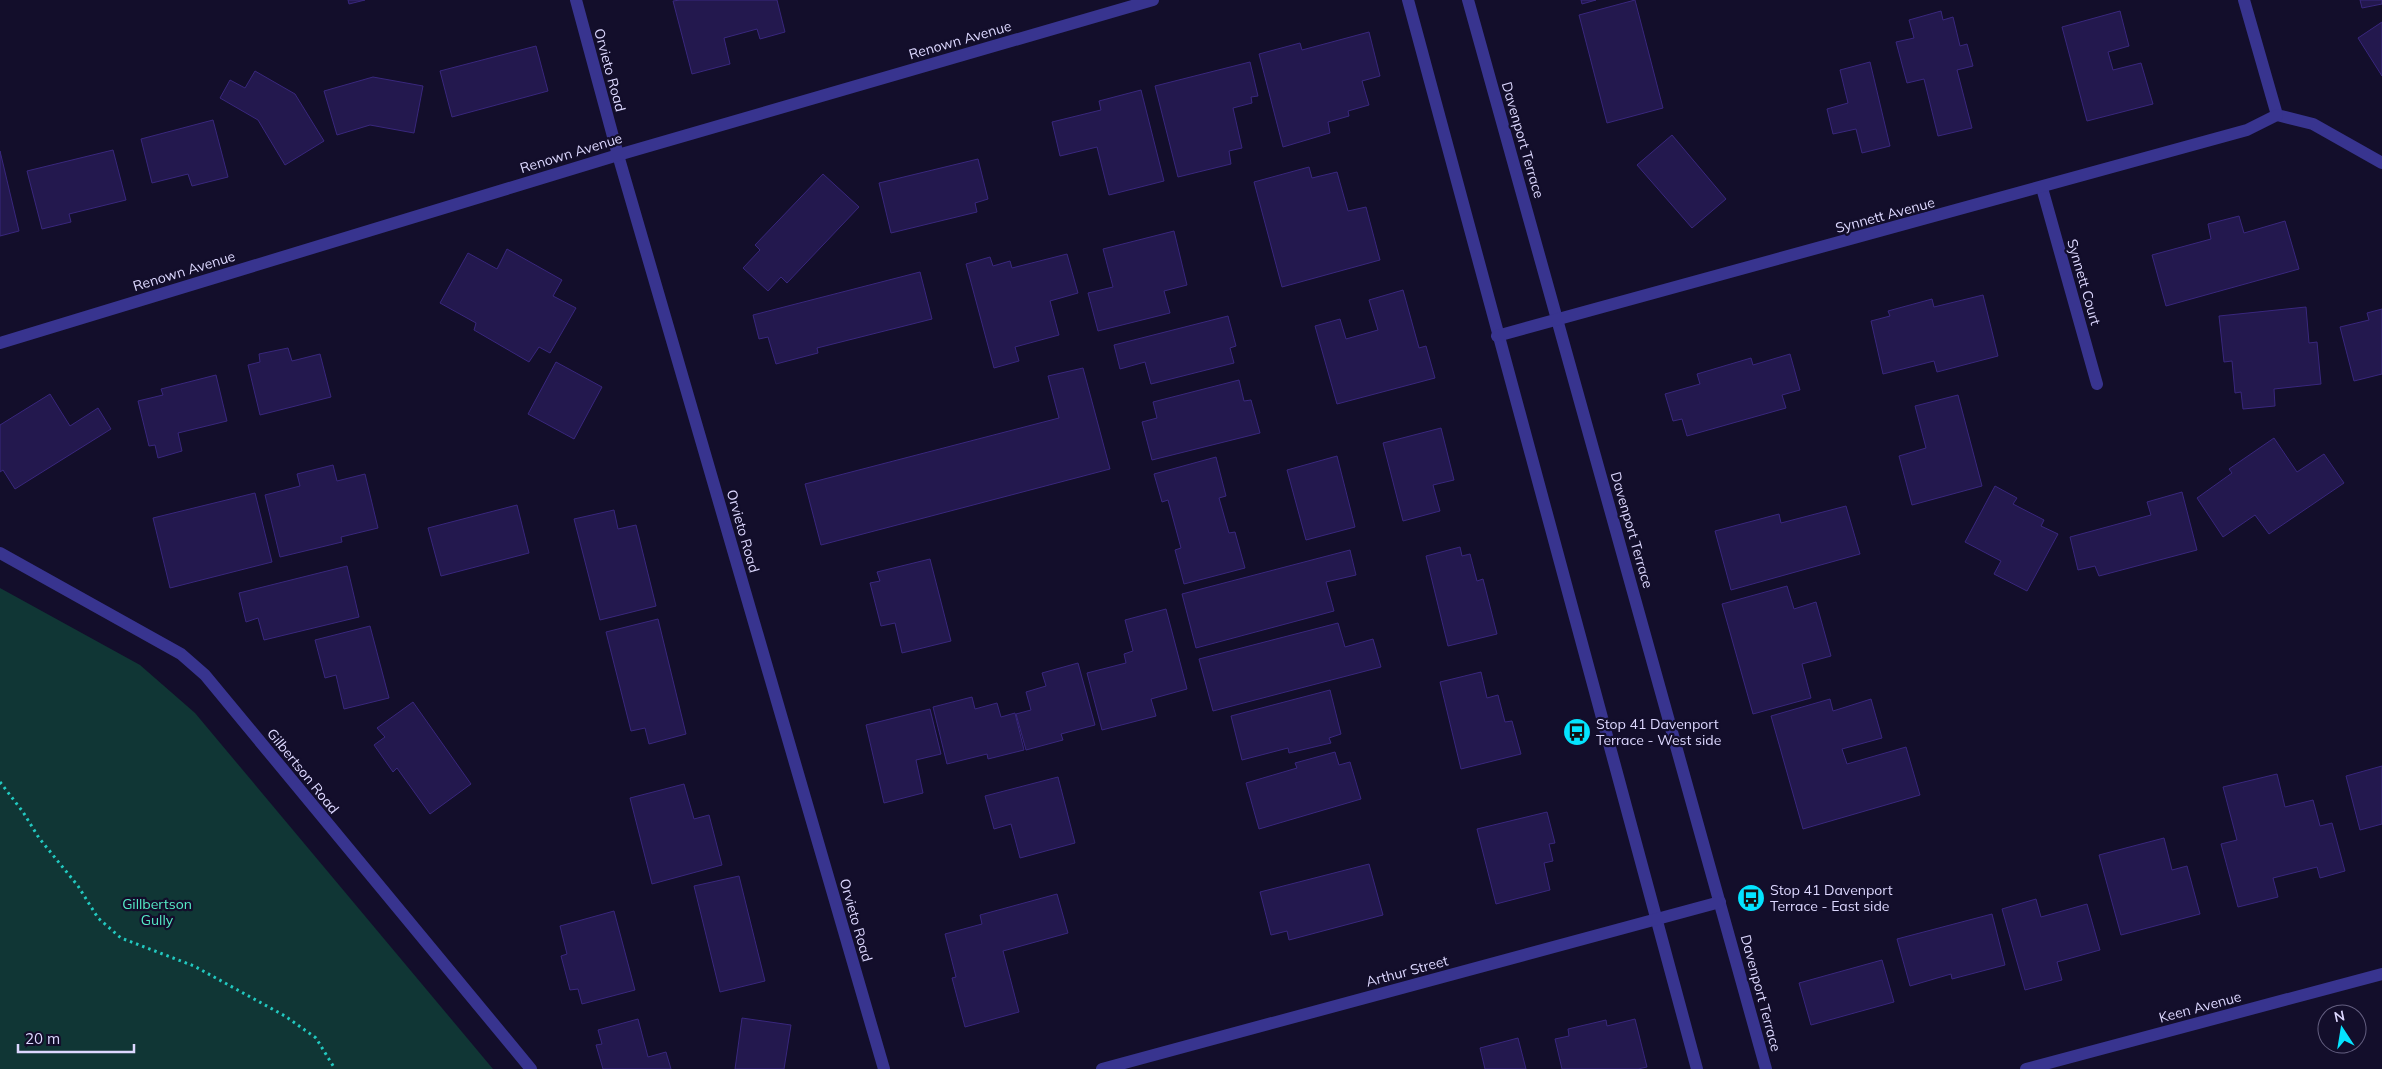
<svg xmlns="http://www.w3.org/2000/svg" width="2382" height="1069" font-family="Mulish,sans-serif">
	<rect width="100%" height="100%" fill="#130e2b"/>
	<polygon fill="#103635" points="0,588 140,665 195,713 493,1069 0,1069"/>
	<g fill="#23184e" stroke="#39277d">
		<polygon points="348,0 365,0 349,4"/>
		<polygon points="680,0 777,0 785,32 760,39 757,29 724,38 730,64 692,74 673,1"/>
		<polygon points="1581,0 1596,0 1582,4"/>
		<polygon points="1635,0 1663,108 1607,123 1579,15"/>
		<polygon points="2360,0 2382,0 2382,4 2362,8"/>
		<polygon points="1941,11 1943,20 1953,17 1960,46 1967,44 1973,66 1957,70 1972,128 1938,136 1924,79 1907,83 1896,42 1914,38 1909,20"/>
		<polygon points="2120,11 2129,46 2108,52 2113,70 2141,63 2153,104 2087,121 2062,27"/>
		<polygon points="2382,22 2382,76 2358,38"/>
		<polygon points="1369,32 1380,76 1362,81 1369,105 1348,111 1349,116 1328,122 1330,133 1283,147 1259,54 1300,43 1302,50"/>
		<polygon points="536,46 548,91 452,117 440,71"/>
		<polygon points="1250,62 1258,96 1251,97 1252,103 1233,108 1242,148 1229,151 1231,164 1178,177 1155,86"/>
		<polygon points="1870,62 1890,146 1862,153 1856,129 1833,134 1827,109 1848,103 1840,70"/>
		<polygon points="255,71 295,94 324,141 285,165 258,120 220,98 230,80 245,88"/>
		<polygon points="373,77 423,86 414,133 370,125 337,135 324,91"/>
		<polygon points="1141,90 1164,181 1109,195 1097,147 1060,156 1052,122 1101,110 1099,101"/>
		<polygon points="213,120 228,177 192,186 188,174 152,183 141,139"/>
		<polygon points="1672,135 1726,199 1692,228 1637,165"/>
		<polygon points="113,150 126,200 69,214 71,222 42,229 27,171"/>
		<polygon points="0,151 19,231 0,236"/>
		<polygon points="978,159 988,199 975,203 977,212 891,233 879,183"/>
		<polygon points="1309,167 1312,178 1337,172 1348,211 1366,207 1380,260 1282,287 1254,182"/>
		<polygon points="823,174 859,207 787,283 781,277 768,291 743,268 760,250 755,245"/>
		<polygon points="2239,216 2244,233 2285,221 2299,269 2166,306 2152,255 2211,239 2208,224"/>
		<polygon points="1174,231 1187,285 1164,291 1170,313 1098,331 1088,293 1113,287 1103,249"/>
		<polygon points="507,249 562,280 553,296 576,308 550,353 539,347 529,362 474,330 476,323 440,303 468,253 497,269"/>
		<polygon points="1067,254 1078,293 1050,301 1059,335 1015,347 1019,361 994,368 966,264 990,257 993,266 1010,261 1012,268"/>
		<polygon points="920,272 932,319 817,348 818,353 776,364 768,337 759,339 753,315"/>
		<polygon points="1403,290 1419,348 1426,346 1435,378 1337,404 1315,326 1340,319 1346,339 1378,330 1369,300"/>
		<polygon points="1983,295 1998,356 1937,372 1934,361 1883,374 1871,321 1890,316 1888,311 1932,299 1934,307"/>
		<polygon points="2306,307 2309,343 2317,342 2321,384 2274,389 2275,406 2243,409 2241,392 2235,393 2232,361 2224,362 2219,316"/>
		<polygon points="2382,309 2382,374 2354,381 2340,327 2369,320 2367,313"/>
		<polygon points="1228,316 1236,346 1230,348 1234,363 1151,384 1145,362 1120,369 1114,345"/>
		<polygon points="288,348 292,361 320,354 331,397 260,415 248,365 260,362 259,354"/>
		<polygon points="1790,354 1800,390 1782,395 1786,408 1687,436 1682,419 1673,421 1665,394 1700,384 1697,374 1751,358 1753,365"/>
		<polygon points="556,362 602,387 574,439 528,414"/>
		<polygon points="1083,368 1110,469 821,545 805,484 1059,418 1048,376"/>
		<polygon points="216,375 227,421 178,433 182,451 158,458 155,445 149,446 138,401 163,395 161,389"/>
		<polygon points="1239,380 1244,401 1251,400 1260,433 1152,460 1142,422 1157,418 1153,402"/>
		<polygon points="50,394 70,426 98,408 111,429 15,489 3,470 0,472 0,425"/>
		<polygon points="1958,395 1982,486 1912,505 1899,456 1926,448 1915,406"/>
		<polygon points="1441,428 1454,480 1433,485 1440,511 1403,521 1383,443"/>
		<polygon points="2274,438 2297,472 2324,454 2344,483 2269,534 2255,515 2223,537 2197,498 2232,473 2229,469"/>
		<polygon points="1337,456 1355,527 1306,540 1287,470"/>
		<polygon points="1216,457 1226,496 1219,498 1229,533 1235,532 1245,568 1184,584 1175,550 1181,548 1168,500 1162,502 1154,474"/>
		<polygon points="333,465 337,481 365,474 378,528 341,537 342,542 280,557 265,495 300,486 297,474"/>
		<polygon points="1995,486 2017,498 2013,504 2044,520 2041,526 2058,534 2027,591 1994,574 2001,561 1965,542"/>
		<polygon points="2182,492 2197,550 2099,576 2095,566 2078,570 2070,537 2151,515 2147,502"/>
		<polygon points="255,493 272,562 170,588 153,518"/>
		<polygon points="517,505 529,553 441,576 428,528"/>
		<polygon points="1846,506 1860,554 1731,590 1715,531 1779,514 1781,523"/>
		<polygon points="614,510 618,529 636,525 656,606 600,620 574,519"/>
		<polygon points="1460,547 1462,556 1470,554 1477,581 1483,579 1497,634 1448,646 1426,556"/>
		<polygon points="1350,550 1356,575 1326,582 1334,611 1196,648 1182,594"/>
		<polygon points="930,559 951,641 902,653 895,623 881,626 870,583 880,581 877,572"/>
		<polygon points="347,566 359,617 264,640 258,618 246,622 239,593"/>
		<polygon points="1787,586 1794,609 1816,602 1831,656 1802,664 1811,698 1753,714 1722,604"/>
		<polygon points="1166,609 1187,689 1151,699 1156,716 1102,730 1087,673 1126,663 1124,654 1133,651 1125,620"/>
		<polygon points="658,619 686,734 649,744 645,728 631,731 606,632"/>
		<polygon points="1338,623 1345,647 1373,639 1381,667 1213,711 1199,659"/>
		<polygon points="370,626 389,698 344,709 336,675 325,678 315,640"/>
		<polygon points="1078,663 1095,725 1061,734 1063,740 1026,750 1016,714 1031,710 1026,692 1046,686 1042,673"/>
		<polygon points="1481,672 1487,698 1498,695 1505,722 1512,721 1521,754 1461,769 1440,682"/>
		<polygon points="1330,690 1341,734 1329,738 1331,743 1289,753 1288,748 1242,760 1231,716"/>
		<polygon points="972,697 975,709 997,703 1001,717 1015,713 1024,750 988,759 987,754 947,764 933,707"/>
		<polygon points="1830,699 1833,711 1871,699 1882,738 1842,749 1847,764 1906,747 1920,795 1803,829 1771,716"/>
		<polygon points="413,702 471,784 430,814 397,768 393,772 374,745 385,737 377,728"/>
		<polygon points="930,709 941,754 916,760 923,793 884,803 866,725"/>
		<polygon points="1335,752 1339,765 1350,762 1361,799 1259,829 1246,783 1297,768 1295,763"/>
		<polygon points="2382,766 2382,824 2360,830 2346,776"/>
		<polygon points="2277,774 2285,807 2313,800 2320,826 2332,823 2345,871 2320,878 2317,867 2273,878 2278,897 2238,907 2221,844 2237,840 2223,787"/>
		<polygon points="1058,777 1075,843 1020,858 1011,824 994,829 985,796"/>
		<polygon points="684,784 694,819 709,815 722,865 652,884 630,798"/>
		<polygon points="1547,812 1555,843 1549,844 1553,861 1544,863 1550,890 1496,904 1477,829"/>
		<polygon points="2164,838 2172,870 2187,866 2200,914 2121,935 2099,855"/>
		<polygon points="1369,864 1383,915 1289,940 1287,931 1271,935 1260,892"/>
		<polygon points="739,876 765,981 720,992 694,886"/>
		<polygon points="1057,894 1068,933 1003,951 1019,1012 965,1027 952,978 956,977 945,934 982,924 980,915"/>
		<polygon points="2036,899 2041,917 2087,904 2100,950 2057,962 2062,980 2025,990 2002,909"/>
		<polygon points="614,911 635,990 582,1004 578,989 570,990 561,956 567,954 560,926"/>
		<polygon points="1992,914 2005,965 1952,979 1951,974 1910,986 1897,939"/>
		<polygon points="1882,960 1894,1002 1811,1025 1799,983"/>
		<polygon points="742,1018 791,1025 784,1069 735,1069"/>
		<polygon points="638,1019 648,1057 666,1052 671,1069 603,1069 596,1045 602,1044 598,1030"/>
		<polygon points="1635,1019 1647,1067 1638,1069 1562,1069 1555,1039 1569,1036 1568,1029 1606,1020 1607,1026"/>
		<polygon points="1518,1038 1526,1069 1485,1069 1480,1048"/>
	</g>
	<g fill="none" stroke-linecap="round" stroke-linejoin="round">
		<polyline stroke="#22c9c0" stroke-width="3" stroke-dasharray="2.5 4" stroke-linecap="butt" points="0,782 23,812 39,838 78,886 98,918 121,938 194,966 285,1016 316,1038 335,1069"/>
		<g stroke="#38348f" stroke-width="12">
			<polyline points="576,0 618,155 884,1069"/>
			<polyline points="1408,0 1697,1069"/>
			<polyline points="1468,0 1766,1069"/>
			<polyline points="2244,0 2277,115 2313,124 2382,163"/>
			<polyline points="2042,188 2097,384"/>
			<polyline points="1497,336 2247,130 2277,115"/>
			<polyline points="0,343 618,155 1153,0"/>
			<polyline points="0,553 181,654 205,675 531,1069"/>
			<polyline points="1102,1069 1720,902"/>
			<polyline points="2026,1069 2382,974"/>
		</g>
	</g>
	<defs>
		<g id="bus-disc" transform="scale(1.4375)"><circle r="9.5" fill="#04e4ff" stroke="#130e2b"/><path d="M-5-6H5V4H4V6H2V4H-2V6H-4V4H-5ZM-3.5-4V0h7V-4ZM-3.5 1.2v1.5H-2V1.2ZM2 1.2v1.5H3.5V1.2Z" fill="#111"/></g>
	</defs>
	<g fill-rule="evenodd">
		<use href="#bus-disc" x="1577" y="732"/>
		<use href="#bus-disc" x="1751" y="898"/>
	</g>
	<g text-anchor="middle" stroke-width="4.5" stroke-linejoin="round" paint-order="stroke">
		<g font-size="14" fill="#ddd8ff" stroke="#130e2b">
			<text transform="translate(960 40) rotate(-16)" y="5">Renown Avenue</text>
			<text transform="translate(610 70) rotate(75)" y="5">Orvieto Road</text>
			<text transform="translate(1523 140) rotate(74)" y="5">Davenport Terrace</text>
			<text transform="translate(571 153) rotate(-17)" y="5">Renown Avenue</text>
			<text transform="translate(1885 215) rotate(-15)" y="5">Synnett Avenue</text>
			<text transform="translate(184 271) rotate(-17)" y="5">Renown Avenue</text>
			<text transform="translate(2084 282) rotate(74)" y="5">Synnett Court</text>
			<text transform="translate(1632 530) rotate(74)" y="5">Davenport Terrace</text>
			<text transform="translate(743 531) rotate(74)" y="5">Orvieto Road</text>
			<text transform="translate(303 771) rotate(51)" y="5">Gilbertson Road</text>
			<text transform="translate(856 920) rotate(74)" y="5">Orvieto Road</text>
			<text transform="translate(1407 971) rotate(-15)" y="5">Arthur Street</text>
			<text transform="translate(1761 993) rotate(75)" y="5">Davenport Terrace</text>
			<text transform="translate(2200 1007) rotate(-15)" y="5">Keen Avenue</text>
		</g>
		<g font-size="14" fill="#ddd8ff" stroke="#130e2b" text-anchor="start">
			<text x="1596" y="729">Stop 41 Davenport<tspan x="1596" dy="16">Terrace - West side</tspan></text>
			<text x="1770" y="895">Stop 41 Davenport<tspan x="1770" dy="16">Terrace - East side</tspan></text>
		</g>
		<g font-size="14" fill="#56edc8" stroke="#130e2b">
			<text x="157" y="909">Gillbertson<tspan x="157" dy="16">Gully</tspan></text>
		</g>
	</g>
	<g transform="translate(2342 1029) rotate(348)"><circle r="24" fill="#130e2b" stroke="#645f80"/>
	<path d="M0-4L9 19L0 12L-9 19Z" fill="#04e4ff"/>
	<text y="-8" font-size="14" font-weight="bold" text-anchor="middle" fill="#ddd8ff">N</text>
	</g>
	<path d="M18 1044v8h116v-8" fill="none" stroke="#ddd8ff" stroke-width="2.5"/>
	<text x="25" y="1044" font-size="15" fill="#ddd8ff" stroke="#130e2b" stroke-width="4" paint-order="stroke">20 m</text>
</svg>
